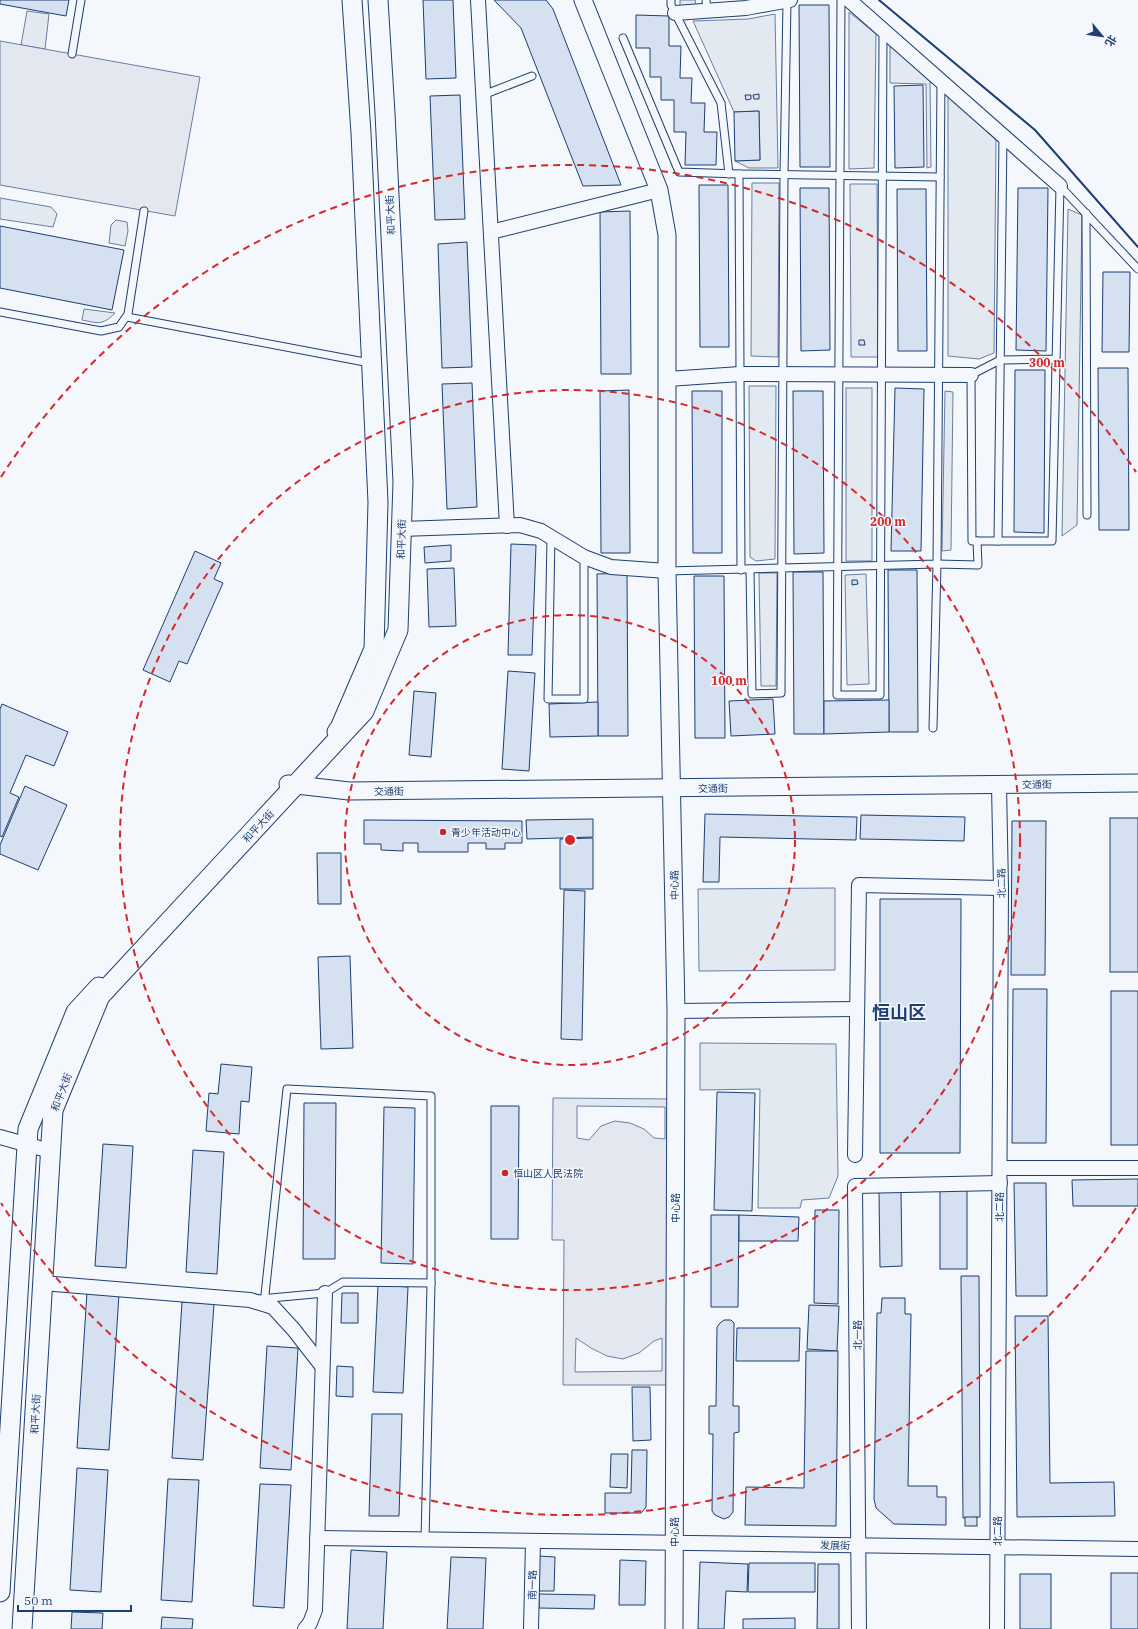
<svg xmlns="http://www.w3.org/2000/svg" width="1138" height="1629" font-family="'IBM Plex Serif','Noto Sans SC',serif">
	<rect width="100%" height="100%" fill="#f4f7fb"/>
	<g fill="#e3e9f0" stroke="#687fa3">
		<polygon points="680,0 695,0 696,5 680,6"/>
		<polygon points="27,11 49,14 45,49 21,45"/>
		<polygon points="849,12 876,34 874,168 849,169"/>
		<polygon points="775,14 778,168 749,168 735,161 760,160 759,111 734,112 693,21 748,19"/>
		<polygon points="890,46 930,80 931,167 927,168 926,84 890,83"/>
		<polygon points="948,95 996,140 994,353 979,359 948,356"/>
		<polygon points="752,183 779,183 778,357 751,356"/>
		<polygon points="850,184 877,184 878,357 851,357"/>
		<polygon points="0,198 51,207 57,214 53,227 0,219"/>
		<polygon points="1068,209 1082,215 1077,525 1062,536"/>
		<polygon points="116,220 127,222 128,231 125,246 109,243 111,225"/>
		<path d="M84,309L115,313C102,326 98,323 82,320Z"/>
		<polygon points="749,386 776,386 775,559 756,561 750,557"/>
		<rect x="846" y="388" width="26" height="173"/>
		<polygon points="945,391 953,392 951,550 942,551"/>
		<polygon points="759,573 777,573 776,686 761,686"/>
		<polygon points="866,574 869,684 847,685 845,575"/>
		<polygon points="835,888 835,970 699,971 698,889"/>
		<polygon points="700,1043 836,1044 838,1176 829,1198 802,1200 800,1208 758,1208 760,1089 700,1090"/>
	</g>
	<g fill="#e3e8f0" stroke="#687fa3" fill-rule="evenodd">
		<polygon points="0,41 200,77 175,216 0,185"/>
		<path d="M553,1098L671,1099L669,1385H563L564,1240H552ZM577,1106L665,1107V1139L654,1138L644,1129L630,1123L615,1121L601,1126L589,1140L577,1138ZM576,1338L591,1348L607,1356L623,1359L639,1353L654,1341L662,1338V1371L575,1372Z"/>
	</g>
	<g fill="#d5e0f0" stroke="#1d3f73">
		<polygon points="0,0 69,0 66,16 0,4"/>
		<polygon points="423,0 453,0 456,78 426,79"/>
		<polygon points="494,0 546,0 553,9 621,185 583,186 521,28"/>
		<polygon points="799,5 829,5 830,167 800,167"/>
		<polygon points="636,15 669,16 669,46 681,46 680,78 692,78 691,103 705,103 704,132 717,132 716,165 685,165 686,132 674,132 674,100 661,100 661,77 650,77 650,48 636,48"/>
		<polygon points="923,85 924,167 895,168 894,86"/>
		<polygon points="759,94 759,99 754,99 753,95"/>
		<polygon points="460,95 465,219 435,220 430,96"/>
		<polygon points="745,95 751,95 751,99 746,100"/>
		<polygon points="759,111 760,160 735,161 734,112"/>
		<polygon points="699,185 728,185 729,347 700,347"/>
		<polygon points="800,188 829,188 830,350 801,351"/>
		<polygon points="1018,188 1048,188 1046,351 1016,350"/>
		<polygon points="897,189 926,189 927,351 898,351"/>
		<polygon points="630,211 631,374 601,374 600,212"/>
		<polygon points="0,226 124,250 112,310 0,288"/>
		<polygon points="467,242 472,367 442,368 438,244"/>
		<polygon points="1103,272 1130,272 1129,352 1102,352"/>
		<polygon points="859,340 864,340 865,345 859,345"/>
		<polygon points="1098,368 1128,368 1129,530 1099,530"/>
		<polygon points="1015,370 1045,370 1044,533 1014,532"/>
		<polygon points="472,383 477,507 447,509 442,384"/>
		<polygon points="895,388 924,389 921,551 891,551"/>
		<polygon points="629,390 630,553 601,553 600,391"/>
		<polygon points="692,391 722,391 722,553 693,553"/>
		<polygon points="793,391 823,391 824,553 794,554"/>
		<polygon points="511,544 536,545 532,655 508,655"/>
		<polygon points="451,545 451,561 425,563 424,547"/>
		<polygon points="195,551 221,563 214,579 223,583 187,664 179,661 170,682 143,670"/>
		<polygon points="454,568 456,626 429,627 427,569"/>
		<polygon points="888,570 917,570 918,732 889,732"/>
		<polygon points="793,572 823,572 824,734 794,734"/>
		<polygon points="627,573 628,736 598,736 597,574"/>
		<polygon points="694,576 724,576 725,738 695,738"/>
		<polygon points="852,580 857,580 858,584 852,585"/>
		<polygon points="508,671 535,673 529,771 502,769"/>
		<polygon points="414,691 436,693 431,757 409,755"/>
		<polygon points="773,699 775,734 731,736 729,701"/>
		<polygon points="889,700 889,732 824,734 824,701"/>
		<polygon points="598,702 598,736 550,737 549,704"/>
		<polygon points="2,704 68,732 54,766 26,755 10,793 19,797 2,837 0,836 0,709"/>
		<polygon points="25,786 67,805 38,870 0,854 0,845"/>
		<polygon points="705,814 857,817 856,840 720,837 719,882 703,882"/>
		<polygon points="861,815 965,817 964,841 860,839"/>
		<rect x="1110" y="818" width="28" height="154"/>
		<polygon points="593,819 593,837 527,839 526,820"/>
		<polygon points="364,820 522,821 522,843 505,843 505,849 486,849 486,843 468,843 468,852 418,852 418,843 403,843 403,851 381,850 381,844 364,844"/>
		<polygon points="1012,821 1046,821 1045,975 1011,975"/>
		<polygon points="593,838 593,889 560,889 560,839"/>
		<polygon points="317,853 341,853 341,904 318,904"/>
		<polygon points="564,890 585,891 582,1040 561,1039"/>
		<polygon points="880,899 961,899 960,1153 880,1153"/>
		<polygon points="350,956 353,1048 321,1049 318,957"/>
		<polygon points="1013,989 1047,989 1046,1143 1012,1143"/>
		<rect x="1111" y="991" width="27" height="154"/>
		<polygon points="221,1064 252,1067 249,1102 241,1101 239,1134 206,1131 209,1093 218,1094"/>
		<polygon points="717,1092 755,1093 752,1211 714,1210"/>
		<polygon points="304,1103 336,1103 335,1259 303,1259"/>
		<polygon points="491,1106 519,1106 518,1239 491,1239"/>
		<polygon points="384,1107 415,1108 413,1264 381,1263"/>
		<polygon points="103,1144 133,1146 126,1268 95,1266"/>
		<polygon points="193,1150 224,1152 217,1274 186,1272"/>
		<polygon points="1138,1179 1138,1206 1073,1206 1072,1180"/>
		<polygon points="1014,1183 1046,1183 1047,1296 1016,1296"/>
		<rect x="940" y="1190" width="27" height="79"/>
		<polygon points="879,1192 901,1192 902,1266 880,1267"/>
		<polygon points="815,1210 839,1210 838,1304 814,1303"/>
		<polygon points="711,1215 739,1215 738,1307 711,1307"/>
		<polygon points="739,1215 799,1217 798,1241 739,1241"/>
		<polygon points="961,1276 979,1276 980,1517 963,1518"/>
		<polygon points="378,1285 408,1287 403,1393 373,1392"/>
		<polygon points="87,1292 119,1294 109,1450 77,1448"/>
		<polygon points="342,1293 358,1293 358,1323 341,1323"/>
		<polygon points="882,1298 905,1298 905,1314 911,1314 908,1486 937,1486 937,1497 946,1497 946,1525 894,1524 876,1508 874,1499 877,1313 881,1313"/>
		<polygon points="182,1302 214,1304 203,1460 172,1458"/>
		<polygon points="809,1305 839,1306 837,1351 807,1349"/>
		<polygon points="1015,1316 1048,1316 1050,1483 1114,1482 1115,1516 1017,1517"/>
		<polygon points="724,1320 731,1320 734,1323 733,1406 739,1406 739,1432 734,1433 733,1512 729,1517 724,1519 715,1515 712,1511 713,1434 709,1434 709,1406 716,1406 717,1327 720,1323"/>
		<polygon points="737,1328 800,1328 799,1361 736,1361"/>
		<polygon points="267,1346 298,1348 291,1470 260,1468"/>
		<polygon points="806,1351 838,1351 836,1526 745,1525 746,1487 804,1488"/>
		<polygon points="337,1366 353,1367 353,1397 336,1396"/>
		<polygon points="632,1387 650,1387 651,1440 633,1441"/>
		<polygon points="372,1414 402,1414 399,1516 369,1516"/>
		<polygon points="632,1450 647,1450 646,1507 641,1513 605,1513 605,1493 631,1493"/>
		<polygon points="611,1454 628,1454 627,1488 610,1487"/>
		<polygon points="77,1468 108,1470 101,1592 70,1590"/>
		<polygon points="168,1479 199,1480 192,1602 161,1600"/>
		<polygon points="260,1484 291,1485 284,1608 253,1606"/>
		<rect x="965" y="1517" width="12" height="9"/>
		<polygon points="351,1550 387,1552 383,1629 347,1629"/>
		<polygon points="539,1556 555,1557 554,1591 538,1591"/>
		<polygon points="451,1557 486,1558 483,1629 447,1629"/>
		<polygon points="620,1560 646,1561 645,1605 619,1605"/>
		<polygon points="700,1562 748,1564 747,1592 726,1591 724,1629 698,1629"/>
		<polygon points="749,1563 815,1563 815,1592 748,1592"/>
		<polygon points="818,1564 839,1564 839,1629 817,1629"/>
		<rect x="1111" y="1573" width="27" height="56"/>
		<rect x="1020" y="1574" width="31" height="55"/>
		<polygon points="539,1594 595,1595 594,1609 539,1608"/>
		<polygon points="72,1612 103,1613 102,1629 71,1629"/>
		<polygon points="162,1617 193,1619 192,1629 161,1629"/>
		<polygon points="795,1618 795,1629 743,1629 743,1619"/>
	</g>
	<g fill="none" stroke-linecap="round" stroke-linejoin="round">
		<g stroke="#1d3f73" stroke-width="9">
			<g id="service">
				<polyline points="671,0 671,5 721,103 729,174"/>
				<polyline points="706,0 707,10"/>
				<polyline points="841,0 837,695 880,695 883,31"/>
				<polyline points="623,38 679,172 739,174"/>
				<polyline points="72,54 81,0"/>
				<polyline points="483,95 532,76"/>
				<polyline points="1086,213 1087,515"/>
				<polyline points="0,312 101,331 119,327 128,314 144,211"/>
				<polyline points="127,317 370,363"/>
				<polyline points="1056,359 1000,360 971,375 972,541 1052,541 1060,186 1138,269"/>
				<polyline points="551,537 548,699 584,699 584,557"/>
				<polyline points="998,541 1003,136"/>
				<polyline points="750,569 752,694 781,693 784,175 787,1"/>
				<polyline points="741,570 739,174 940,177"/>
				<polyline points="667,571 937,564 941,81"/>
				<polyline points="933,728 937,564 978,565 977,541"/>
				<polyline points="260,1299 325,1293 343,1282 431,1283"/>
				<polyline points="264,1304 287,1089 431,1096 431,1283 425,1540"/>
			</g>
		</g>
		<g stroke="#1d3f73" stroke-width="16">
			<g id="minor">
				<polyline points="478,0 507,526"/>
				<polyline points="849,0 1060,186"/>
				<polyline points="675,13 746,8 790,0"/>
				<polyline points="491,232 659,190"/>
				<polyline points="668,379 740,374 971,375"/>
				<polyline points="401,529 520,525 541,531 584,557 611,567 667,571"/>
				<polyline points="676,1011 857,1009"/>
				<polyline points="0,1137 50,1151"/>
				<polyline points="855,1155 859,885 1001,888"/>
				<polyline points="1000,1168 1138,1168"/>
				<polyline points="42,1283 250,1300 273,1307 294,1330 322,1366"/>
				<polyline points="317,1538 1138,1549"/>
				<polyline points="305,1629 310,1623 315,1610 325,1293"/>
				<polyline points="531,1629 533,1542"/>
				<polyline points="859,1629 855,1186 1000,1183"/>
				<polyline points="997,1629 1001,888 999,785"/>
			</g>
		</g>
		<g stroke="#1d3f73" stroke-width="19">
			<g id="tertiary">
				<polyline points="583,0 659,190 667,235 667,571 676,1011 674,1629"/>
				<polyline points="288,784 349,791 1138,783"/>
			</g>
		</g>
		<g stroke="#1d3f73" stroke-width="21">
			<g id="secondary">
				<polyline points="337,732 340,728 374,649 378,502 361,133 352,0"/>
				<polyline points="0,1592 28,1129 76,1012 99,987"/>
				<polyline points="22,1629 53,1110 100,996 364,711 398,630 403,482 385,113 378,0"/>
			</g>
		</g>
		<use href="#service" stroke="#f4f7fb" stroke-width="7"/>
		<use href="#minor" stroke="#f4f7fb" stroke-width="14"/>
		<use href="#tertiary" stroke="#f4f7fb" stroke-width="17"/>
		<use href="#secondary" stroke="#f4f7fb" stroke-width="19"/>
		<polyline stroke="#1d3f73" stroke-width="2" points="879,0 1035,130 1138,247"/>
	</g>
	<g fill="none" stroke="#d62828" stroke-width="2" stroke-dasharray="7 5">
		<circle cx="570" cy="840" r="225"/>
		<circle cx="570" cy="840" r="450"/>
		<path d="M1136 1208A675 675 0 0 1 1 1203M1 477A675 675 0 0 1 1136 472"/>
	</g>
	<g fill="#c62828" stroke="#f4f7fb" stroke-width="1.5">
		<circle cx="443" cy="832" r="4"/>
		<circle cx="505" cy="1173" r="4"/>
	</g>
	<g text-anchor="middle" stroke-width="3" stroke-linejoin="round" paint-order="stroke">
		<g font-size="10" fill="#1d3f73" stroke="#f4f7fb">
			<text transform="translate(390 215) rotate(-93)" y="4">和平大街</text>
			<text transform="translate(401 539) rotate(-88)" y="4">和平大街</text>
			<text transform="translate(1037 784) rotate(-1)" y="4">交通街</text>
			<text transform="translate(713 788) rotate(-1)" y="4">交通街</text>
			<text transform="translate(389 791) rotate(-1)" y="4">交通街</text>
			<text transform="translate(258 826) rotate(-47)" y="4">和平大街</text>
			<text transform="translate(1001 883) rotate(-91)" y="4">北二路</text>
			<text transform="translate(674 885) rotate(-91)" y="4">中心路</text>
			<text transform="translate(61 1092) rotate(-69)" y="4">和平大街</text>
			<text transform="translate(999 1207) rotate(-90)" y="4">北二路</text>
			<text transform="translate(675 1208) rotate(-90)" y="4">中心路</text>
			<text transform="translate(857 1335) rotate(-90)" y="4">北一路</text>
			<text transform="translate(35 1414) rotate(-87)" y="4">和平大街</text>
			<text transform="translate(997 1531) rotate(-90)" y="4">北二路</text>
			<text transform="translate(674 1532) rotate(-90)" y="4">中心路</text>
			<text transform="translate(835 1545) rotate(1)" y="4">发展街</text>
			<text transform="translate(532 1585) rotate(-89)" y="4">南一路</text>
		</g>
		<g font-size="10" fill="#1d3f73" stroke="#f4f7fb" text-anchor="start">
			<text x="451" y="836">青少年活动中心</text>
			<text x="513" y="1177">恒山区人民法院</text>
		</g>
		<g font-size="18" font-weight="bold" fill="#1d3f73" stroke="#f4f7fb">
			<text x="899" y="1019">恒山区</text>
		</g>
	</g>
	<circle cx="570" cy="840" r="6" fill="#d62828" stroke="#f4f7fb" stroke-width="2"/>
	<g font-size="12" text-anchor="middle" font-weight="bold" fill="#d62828" stroke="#f4f7fb" stroke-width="3" stroke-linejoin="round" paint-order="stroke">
		<text x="1047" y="367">300 m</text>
		<text x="888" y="526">200 m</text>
		<text x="729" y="685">100 m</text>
	</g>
	<g transform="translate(1102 36) rotate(119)" stroke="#f4f7fb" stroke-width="3" paint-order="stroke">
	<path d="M0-3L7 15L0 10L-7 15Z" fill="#1d3f73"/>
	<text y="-6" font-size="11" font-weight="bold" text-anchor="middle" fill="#1d3f73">北</text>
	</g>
	<path d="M18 1605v6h113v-6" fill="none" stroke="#1d3f73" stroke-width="2"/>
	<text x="24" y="1605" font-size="12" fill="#1d3f73" stroke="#f4f7fb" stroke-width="3" paint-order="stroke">50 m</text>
</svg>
